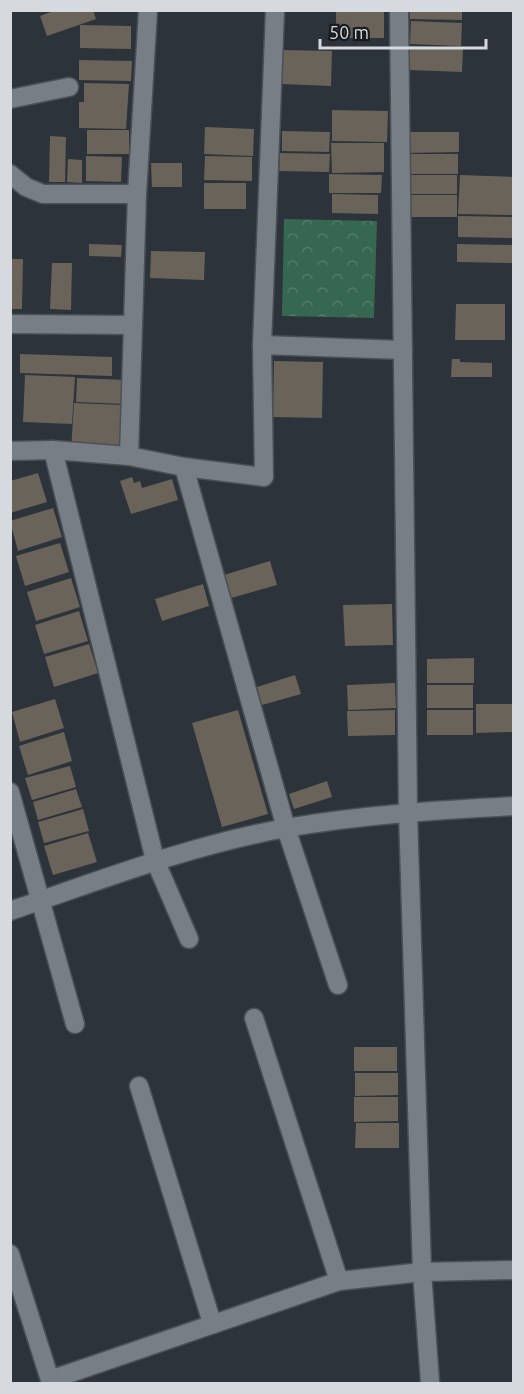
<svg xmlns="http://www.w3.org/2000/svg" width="524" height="1394" font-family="Ubuntu,sans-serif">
	<defs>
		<pattern id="park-crowns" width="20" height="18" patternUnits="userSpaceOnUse" patternTransform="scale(1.5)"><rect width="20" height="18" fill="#366751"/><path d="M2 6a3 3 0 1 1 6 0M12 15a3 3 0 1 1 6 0" fill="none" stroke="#527c6a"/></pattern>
	</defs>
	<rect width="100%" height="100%" fill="#2d333a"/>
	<polygon fill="url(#park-crowns)" points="284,219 377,221 374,318 282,316"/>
	<g fill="#69635a">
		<polygon points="56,10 93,10 96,19 47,36 40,16"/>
		<rect x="336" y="10" width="48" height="28"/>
		<polygon points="410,10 462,10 462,20 410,19"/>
		<polygon points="411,21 462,23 461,46 410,44"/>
		<polygon points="80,25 131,26 131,49 80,48"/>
		<polygon points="410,46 463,48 462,72 409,70"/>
		<polygon points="283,50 332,51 331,86 281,84"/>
		<polygon points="79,60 132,61 131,81 79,80"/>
		<polygon points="84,83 129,84 126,129 79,128 79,102 84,102"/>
		<polygon points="332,110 388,111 387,142 332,141"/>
		<polygon points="205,127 254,129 253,156 204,154"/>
		<rect x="87" y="130" width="42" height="24"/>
		<polygon points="282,131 330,132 329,152 282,151"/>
		<polygon points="406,132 459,132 459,152 406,153"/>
		<polygon points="50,136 66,137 65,182 49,182"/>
		<polygon points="331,143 384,143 384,172 332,173"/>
		<polygon points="280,153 330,154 329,172 279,171"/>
		<rect x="406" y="154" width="52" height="20"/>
		<polygon points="86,156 122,157 121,182 86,181"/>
		<polygon points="205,156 252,157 252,181 204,180"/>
		<polygon points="68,159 82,160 82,183 67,182"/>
		<polygon points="151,163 182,163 182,187 152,187"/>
		<polygon points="329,174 382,175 381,193 329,193"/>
		<rect x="406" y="175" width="51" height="19"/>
		<polygon points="460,175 514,177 512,215 458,214"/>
		<rect x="204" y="183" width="42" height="26"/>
		<polygon points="332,194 378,195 378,214 332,213"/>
		<rect x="405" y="195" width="52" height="22"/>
		<polygon points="458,216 514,217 514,238 458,237"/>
		<polygon points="89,244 122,245 121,257 89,256"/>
		<polygon points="457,244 513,245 512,263 457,262"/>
		<polygon points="151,251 205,252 204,280 150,278"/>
		<polygon points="10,259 23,259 22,309 10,309"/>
		<polygon points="52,263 72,263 71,310 50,309"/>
		<polygon points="456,304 505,304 505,340 455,340"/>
		<polygon points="20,354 112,357 112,376 20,373"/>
		<polygon points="452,359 460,359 460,362 492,363 492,377 451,377"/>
		<polygon points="274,361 323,362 322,418 273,417"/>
		<polygon points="25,375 75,377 72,424 23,422"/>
		<polygon points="77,378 126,380 125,404 76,402"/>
		<polygon points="74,403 123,405 120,453 71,451"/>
		<polygon points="38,473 47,502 10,513 10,481"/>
		<polygon points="132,477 134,483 140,481 142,488 172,479 178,500 131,514 120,481"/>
		<polygon points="53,508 62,537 18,551 10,521"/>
		<polygon points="60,543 69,572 25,586 16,556"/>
		<polygon points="270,561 277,585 231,598 224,575"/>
		<polygon points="71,578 80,607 36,621 27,592"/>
		<polygon points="203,584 209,606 162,621 155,599"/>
		<polygon points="392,604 393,645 345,646 343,605"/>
		<polygon points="79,611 88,641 44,654 35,625"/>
		<polygon points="89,644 98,673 54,687 45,657"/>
		<polygon points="474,658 474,683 427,683 427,659"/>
		<polygon points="295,675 301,694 262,705 257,687"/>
		<polygon points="395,683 396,708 348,710 347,685"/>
		<rect x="427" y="685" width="46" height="23"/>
		<polygon points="55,699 64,728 20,742 12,712"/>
		<polygon points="476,704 514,704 514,732 476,733"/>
		<polygon points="238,710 268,814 222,827 192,723"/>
		<polygon points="395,710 395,735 348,736 347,711"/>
		<rect x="427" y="710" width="46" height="25"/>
		<polygon points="64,732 72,761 28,775 19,746"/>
		<polygon points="70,766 76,787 32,800 25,778"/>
		<polygon points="327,781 332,797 294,809 289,794"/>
		<polygon points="76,789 82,807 38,820 33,802"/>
		<polygon points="83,809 89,831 44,843 38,822"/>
		<polygon points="88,833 97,862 53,875 44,846"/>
		<rect x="354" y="1047" width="43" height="24"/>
		<polygon points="355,1073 398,1073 398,1095 355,1096"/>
		<polygon points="354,1097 398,1097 398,1121 354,1122"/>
		<polygon points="356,1123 399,1123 399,1148 355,1148"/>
	</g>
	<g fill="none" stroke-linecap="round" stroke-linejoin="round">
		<g stroke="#4b5056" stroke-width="21">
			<g id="minor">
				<polyline points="148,10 137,194 129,456 184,467 286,828 338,985"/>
				<polyline points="399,10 408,812 422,1272 430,1382"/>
				<polyline points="10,99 69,87"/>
				<polyline points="10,174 26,187 43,194 137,194"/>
				<polyline points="10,324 133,325"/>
				<polyline points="262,345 403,350"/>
				<polyline points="53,450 155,860 189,939"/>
				<polyline points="10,451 53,450 129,456"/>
				<polyline points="184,467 264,477 262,345 275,10"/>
				<polyline points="10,792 75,1024"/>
				<path d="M10,911C101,880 191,845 286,828C361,815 437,810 514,806"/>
				<polyline points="139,1086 212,1323"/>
				<polyline points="10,1254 50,1380 339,1281 254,1018"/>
				<polyline points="339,1281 422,1272 514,1270"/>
			</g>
		</g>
		<use href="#minor" stroke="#777e86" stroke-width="18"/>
	</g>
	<rect width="524" height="1394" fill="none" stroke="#d6dadf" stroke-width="24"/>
	<path d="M320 39v9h166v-9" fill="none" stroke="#d6dadf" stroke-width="3"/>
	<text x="329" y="39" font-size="18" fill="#d6dadf" stroke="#181b1e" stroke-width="4.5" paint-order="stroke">50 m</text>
</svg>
